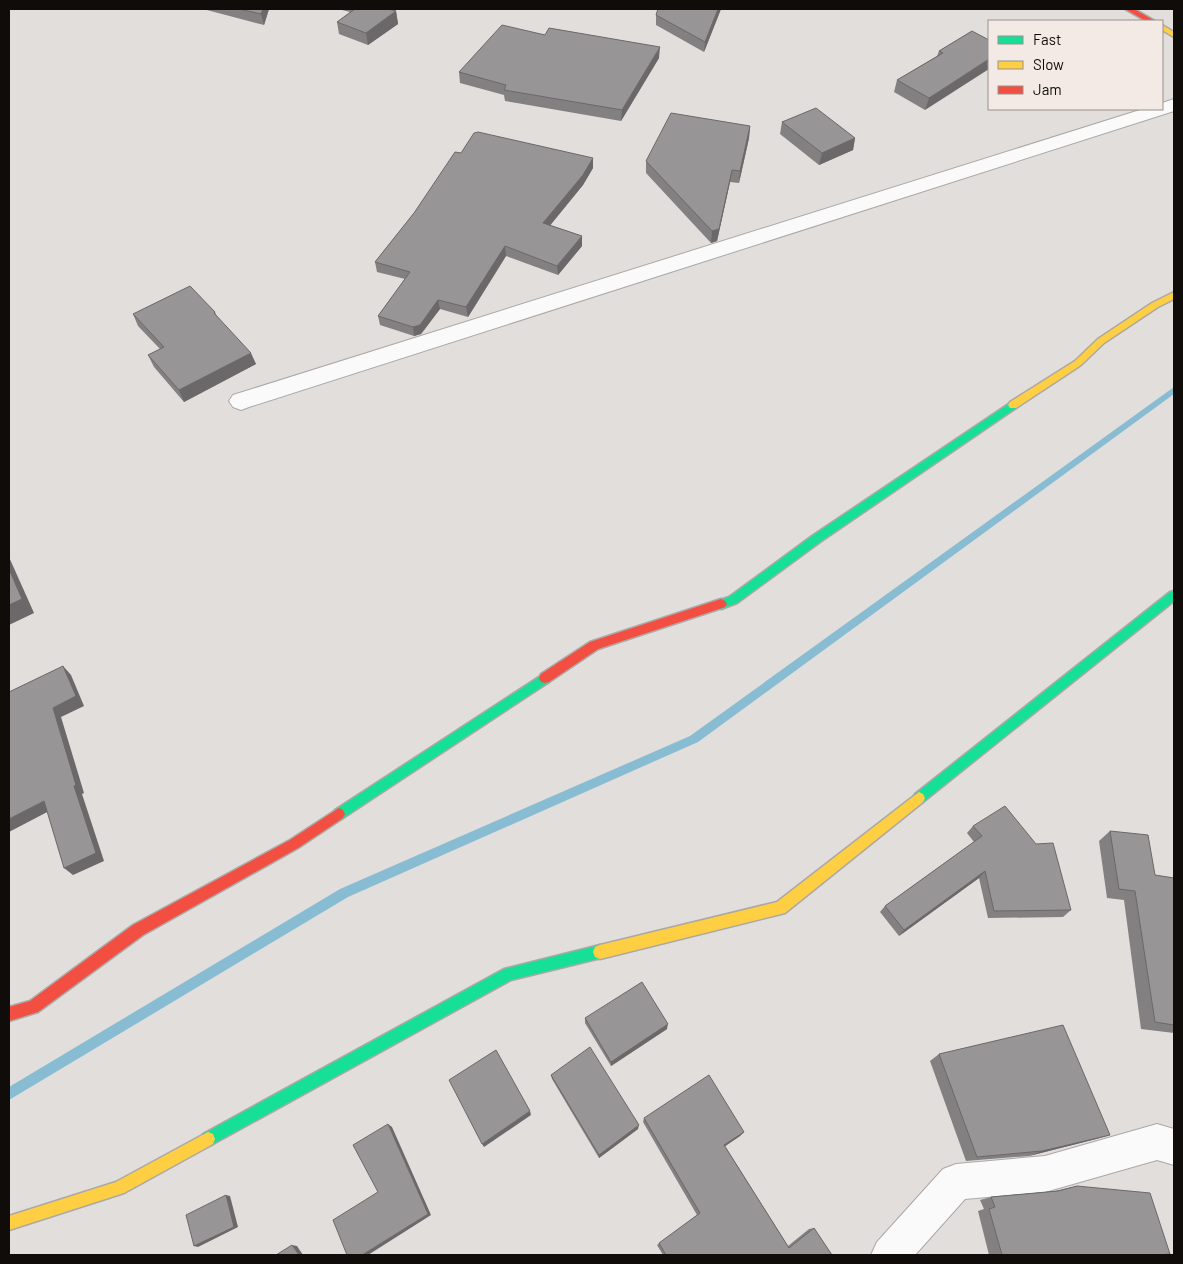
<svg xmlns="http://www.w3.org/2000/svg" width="1183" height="1264" font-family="Barlow,sans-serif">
	<rect width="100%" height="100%" fill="#e2dedb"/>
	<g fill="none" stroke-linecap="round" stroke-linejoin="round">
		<polygon fill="#88bcd2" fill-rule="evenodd" points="1174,387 1174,394 698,742 348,897 9,1100 9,1087 340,889 690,736"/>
		<g stroke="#aba8a6" stroke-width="2">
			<g id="street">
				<polygon points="1174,99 1174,111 249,407 241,410 233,407 229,401 233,395 1143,109 1162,109 1162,103"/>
				<polygon points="1157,1124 1174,1129 1174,1165 1157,1160 1045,1192 965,1199 915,1255 871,1255 877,1242 943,1169 956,1164 1045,1156"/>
			</g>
		</g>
		<g stroke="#aba8a6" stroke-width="3">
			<g id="fast">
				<polygon points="1013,401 1018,405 1016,408 820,542 737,603 721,609 717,607 715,604 717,601 729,597 812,536"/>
				<polygon points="1174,591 1174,601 923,802 919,804 915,802 913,798 915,794 1170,592"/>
				<polygon points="545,673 549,674 551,678 549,682 343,818 339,820 335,818 333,814 335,810"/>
				<polygon points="600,945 605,947 607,952 605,957 511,980 213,1144 208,1146 203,1144 201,1139 203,1134 504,969"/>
			</g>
		</g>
		<g stroke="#aba8a6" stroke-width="3">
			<g id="slow">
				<polygon points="1162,25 1174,32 1174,37 1162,30"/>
				<polygon points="1174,292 1174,299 1158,307 1104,343 1081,365 1016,408 1010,408 1008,405 1010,402 1075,361 1098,339 1152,303"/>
				<polygon points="919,792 923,794 925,798 923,802 785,913 600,959 595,957 593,952 595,947 600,945 777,902"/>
				<polygon points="208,1132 213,1134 215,1139 213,1144 124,1193 9,1230 9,1216 116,1182"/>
			</g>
		</g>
		<g stroke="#aba8a6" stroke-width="3">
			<g id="jam">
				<polygon points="1125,9 1134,9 1155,21 1146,21"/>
				<polygon points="721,599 725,601 727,604 725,607 598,649 549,682 545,683 541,682 539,678 541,674 590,642"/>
				<polygon points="339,808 343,810 345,814 343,818 298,848 143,935 38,1012 9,1021 9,1007 30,1001 133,925 290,840"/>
			</g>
		</g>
		<use href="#street" fill="#fbfafa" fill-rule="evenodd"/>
		<use href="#fast" fill="#16e098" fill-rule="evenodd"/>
		<use href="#slow" fill="#ffcf43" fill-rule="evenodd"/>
		<use href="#jam" fill="#f24e42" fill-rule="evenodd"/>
	</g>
	<g fill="#838081">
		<polygon points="203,9 269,9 264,25"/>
		<polygon points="338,9 389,9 396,11 398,24 368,45 339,34 337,22 350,12"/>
		<polygon points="658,9 721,9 704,52 656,25 656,15"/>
		<polygon points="972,31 925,110 894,92 897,80 937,56 939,51"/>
		<polygon points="545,35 659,58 621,121 505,101 504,95 460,83 459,72"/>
		<polygon points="782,122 855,138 853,150 819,165 780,134"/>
		<polygon points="750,126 749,138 739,183 730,182 717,241 711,243 646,173 646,161"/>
		<polygon points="593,158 593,168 583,185 550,225 582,236 582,246 558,275 506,256 468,317 440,309 421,334 414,336 380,325 378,316 405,279 377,272 375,262 414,213"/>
		<polygon points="215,312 217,317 256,364 184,402 154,367 148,355 160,349 138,326 133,314"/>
		<polygon points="973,826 1071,910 1063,917 988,918 979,878 899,936 880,912 885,906 974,842 967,833"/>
		<polygon points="1110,831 1155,875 1174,878 1174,1033 1141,1029 1124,900 1107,898 1099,841"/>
		<polygon points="585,1018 667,1029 611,1066 585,1023"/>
		<polygon points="939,1054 1110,1135 1096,1139 1029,1156 966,1161 930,1061"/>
		<polygon points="551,1075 638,1129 599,1158 552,1079"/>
		<polygon points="644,1118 744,1132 740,1136 725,1146 788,1246 809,1229 814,1228 832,1255 663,1255 657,1245 697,1215 643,1122"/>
		<polygon points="1077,1186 1158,1255 989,1255 978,1211 984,1209 980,1200 991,1197 1055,1191"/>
	</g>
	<g fill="#6a6869">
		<polygon points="263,9 269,9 264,25 261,14"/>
		<polygon points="718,9 721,9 704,52 705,42"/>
		<polygon points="396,11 398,24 368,45 366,33"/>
		<polygon points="660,47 659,58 621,121 622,110"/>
		<polygon points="989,59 989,69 925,110 929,98"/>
		<polygon points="750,126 749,138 739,183 740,171"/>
		<polygon points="855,138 853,150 819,165 822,153"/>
		<polygon points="593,158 593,168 583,185 544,233 543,223"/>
		<polygon points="732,170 730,182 717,241 711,243 712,231"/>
		<polygon points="582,236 582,246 558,275 557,266"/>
		<polygon points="505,246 506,256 468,317 466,307"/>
		<polygon points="438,300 440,309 421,334 414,336 413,327"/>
		<polygon points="251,353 256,364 184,402 179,390"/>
		<polygon points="9,557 34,613 9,625"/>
		<polygon points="63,666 71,675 84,706 61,717 84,793 82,794 104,861 73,875 64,868 74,786 53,708"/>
		<polygon points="44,801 53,809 9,832 9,819"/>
		<polygon points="985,871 979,878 899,936 904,930"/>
		<polygon points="668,1024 667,1029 611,1066 611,1062"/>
		<polygon points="530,1111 531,1115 484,1147 482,1144"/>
		<polygon points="388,1124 392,1127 431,1215 368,1255 362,1255 428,1214"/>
		<polygon points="639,1125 638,1129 599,1158 599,1155"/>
		<polygon points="744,1132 740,1136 721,1149 724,1145"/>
		<polygon points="1110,1135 1096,1139 1029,1156 1042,1151"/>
		<polygon points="226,1195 230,1196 238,1227 198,1247 194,1246"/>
		<polygon points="292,1245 297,1246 303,1255 299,1255"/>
	</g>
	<g fill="#989596" stroke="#6a6869">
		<polygon points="239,9 263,9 261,14"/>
		<polygon points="355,9 389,9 396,11 366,33 337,22"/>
		<polygon points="658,9 718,9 705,42 656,15"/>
		<polygon points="502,25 545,35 549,28 660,47 622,110 504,90 506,85 459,72"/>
		<polygon points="972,31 989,40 989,59 929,98 897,80 943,53 939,51"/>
		<polygon points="816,108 855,138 822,153 782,122"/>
		<polygon points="671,113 750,126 740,171 732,170 719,229 712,231 646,161"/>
		<polygon points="478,132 593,158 583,175 543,223 582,236 557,266 505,246 466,307 438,300 420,325 413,327 378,316 410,272 375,262 414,213 455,152 461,153 474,133"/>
		<polygon points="190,286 215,312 214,313 251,353 179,390 148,355 164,347 133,314"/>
		<polygon points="9,569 22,599 9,605"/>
		<polygon points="63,666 76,696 53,708 76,785 74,786 96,853 64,868 44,801 9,819 9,692"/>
		<polygon points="1005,806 1036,844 1053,843 1071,910 994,911 985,871 904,930 885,906 982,836 973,826"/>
		<polygon points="1110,831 1148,835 1155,875 1174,878 1174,1025 1155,1022 1135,891 1119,889"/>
		<polygon points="642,982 668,1024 611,1062 585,1018"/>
		<polygon points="1063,1025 1110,1135 1042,1151 977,1157 939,1054"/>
		<polygon points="590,1047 639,1125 599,1155 551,1075"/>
		<polygon points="496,1050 530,1111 482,1144 449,1080"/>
		<polygon points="709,1075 744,1132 724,1145 789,1248 814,1228 832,1255 666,1255 659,1243 700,1213 644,1118"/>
		<polygon points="388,1124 428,1214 362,1255 347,1255 333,1220 378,1192 353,1145"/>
		<polygon points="1077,1186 1150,1193 1170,1254 1158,1255 1002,1255 989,1209 995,1207 991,1197 1058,1191"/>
		<polygon points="226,1195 234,1227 194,1246 186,1215"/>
		<polygon points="292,1245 299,1255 276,1255"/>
	</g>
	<rect width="1183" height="1264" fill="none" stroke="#0f0c0a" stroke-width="20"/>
	<rect x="988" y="20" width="175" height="90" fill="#f3eae5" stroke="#98918d"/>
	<rect x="998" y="36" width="25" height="8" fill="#16e098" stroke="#98918d"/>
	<text x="1033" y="45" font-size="15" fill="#0f0c0a">Fast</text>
	<rect x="998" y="61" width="25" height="8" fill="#ffcf43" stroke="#98918d"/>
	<text x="1033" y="70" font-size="15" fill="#0f0c0a">Slow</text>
	<rect x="998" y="86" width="25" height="8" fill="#f24e42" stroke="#98918d"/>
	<text x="1033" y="95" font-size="15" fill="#0f0c0a">Jam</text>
</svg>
